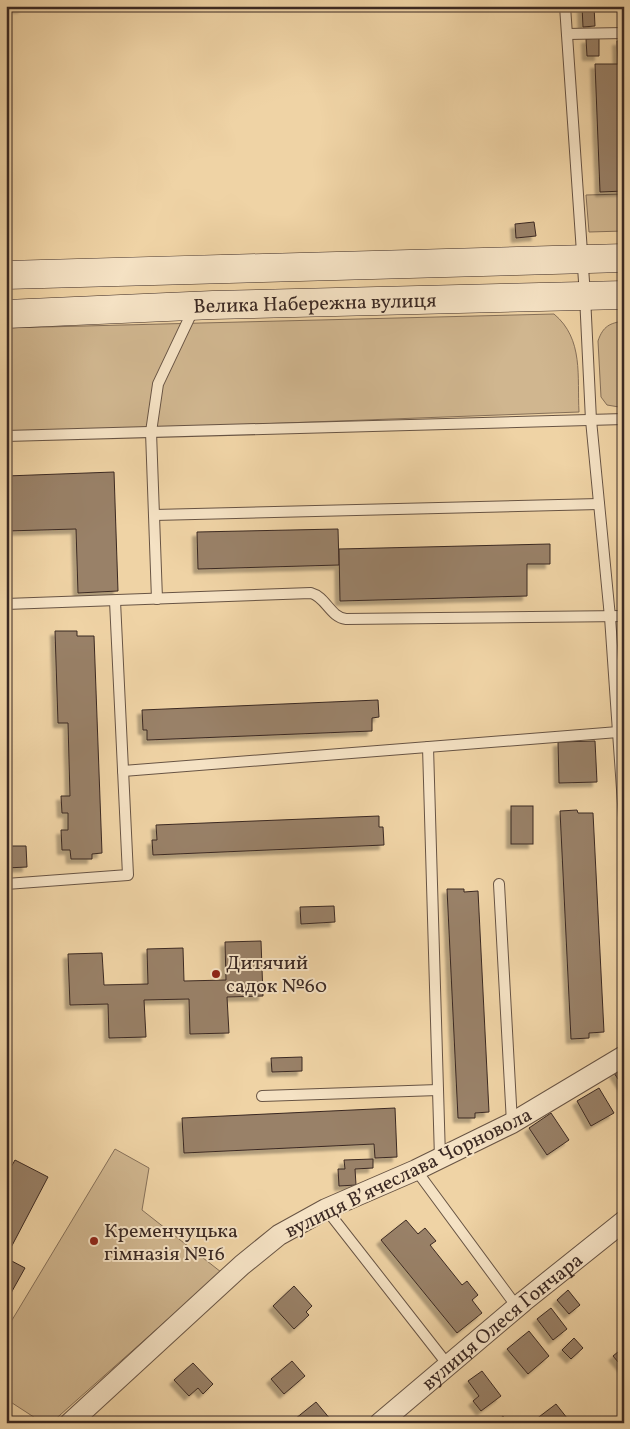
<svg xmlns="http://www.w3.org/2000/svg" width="630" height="1429" font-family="Vollkorn,serif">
	<defs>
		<filter id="shadow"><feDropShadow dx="-4.5" dy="4.5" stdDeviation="1" flood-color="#0004"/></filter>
	</defs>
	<rect width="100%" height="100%" fill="#efd3a5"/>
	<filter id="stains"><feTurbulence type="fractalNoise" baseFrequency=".004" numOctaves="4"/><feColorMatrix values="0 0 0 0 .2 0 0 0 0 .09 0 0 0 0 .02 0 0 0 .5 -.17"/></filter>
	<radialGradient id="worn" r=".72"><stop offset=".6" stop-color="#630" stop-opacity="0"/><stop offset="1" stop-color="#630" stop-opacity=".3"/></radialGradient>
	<g fill="#d0b68f" stroke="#867059">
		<polygon points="624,194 624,231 589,232 586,195"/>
		<path d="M554,314C584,339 577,377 579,412L124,429L6,431V328Z"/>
		<path d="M624,321V406L619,407L607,405L601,397L598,341C603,326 610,323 624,321Z"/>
		<polygon points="115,1149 149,1168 142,1210 221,1272 51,1423 43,1423 6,1399 6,1330"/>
	</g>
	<g fill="#998167" stroke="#3b2923" filter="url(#shadow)">
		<polygon points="6,6 23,6 23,8 6,9"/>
		<polygon points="582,6 594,6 595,26 583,27"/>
		<polygon points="599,38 599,56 587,56 586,39"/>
		<polygon points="617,41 624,41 624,191 600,192 595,64 618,64"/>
		<polygon points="534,222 536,236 516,238 515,224"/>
		<polygon points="114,472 118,591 78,593 76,529 6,531 6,476"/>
		<polygon points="338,529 339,565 198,569 197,532"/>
		<polygon points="550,544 550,564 527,564 527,596 340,601 339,549"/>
		<polygon points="55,631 77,631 77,636 94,636 102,853 92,854 92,859 71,859 70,850 62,850 61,830 68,830 68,813 62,813 61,796 70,796 68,723 58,723"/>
		<polygon points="378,700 379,717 372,718 372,731 147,740 147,730 143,730 142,710"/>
		<polygon points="595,741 597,782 559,783 558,742"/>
		<rect x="511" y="806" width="22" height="38"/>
		<polygon points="577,810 578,813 593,813 604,1032 589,1033 589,1038 571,1039 560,811"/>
		<polygon points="379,816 379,827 383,827 384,845 153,855 152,840 157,840 156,825"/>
		<polygon points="6,846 26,846 27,867 6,868"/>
		<polygon points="447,889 464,889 464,892 478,891 489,1112 475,1113 475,1118 458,1118"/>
		<polygon points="334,906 335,922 301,924 300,907"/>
		<polygon points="261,941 263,996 227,997 229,1033 190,1034 189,999 144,1000 146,1037 109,1038 108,1004 70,1005 68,954 102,953 104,985 148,984 147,949 183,948 184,981 226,980 225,942"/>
		<polygon points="302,1057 302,1071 272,1072 271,1058"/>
		<polygon points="624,1066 624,1088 614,1073"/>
		<polygon points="599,1088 614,1113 591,1126 577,1101"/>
		<polygon points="395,1108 397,1157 375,1158 374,1144 184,1153 182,1118"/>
		<polygon points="551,1113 569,1140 547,1155 529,1128"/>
		<polygon points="373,1159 373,1168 355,1169 356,1185 339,1186 338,1169 345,1169 344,1160"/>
		<polygon points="15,1160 48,1177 6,1257 6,1176"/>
		<polygon points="406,1220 418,1234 425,1228 436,1241 430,1245 462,1285 467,1281 478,1295 472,1300 482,1313 457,1333 381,1240"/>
		<polygon points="6,1258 25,1268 11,1293 6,1290"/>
		<polygon points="294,1286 312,1306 306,1312 309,1315 294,1329 273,1306"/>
		<polygon points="568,1290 580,1305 569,1314 557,1300"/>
		<polygon points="551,1308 567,1329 553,1340 537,1319"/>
		<polygon points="529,1331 549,1356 528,1374 507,1349"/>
		<polygon points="574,1338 583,1348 571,1359 562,1350"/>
		<polygon points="624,1347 624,1369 613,1356"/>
		<polygon points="292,1361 305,1376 284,1394 271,1379"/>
		<polygon points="193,1363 213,1384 203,1394 198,1388 189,1396 174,1380"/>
		<polygon points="482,1371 501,1396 481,1411 473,1401 479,1396 468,1381"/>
		<polygon points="316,1402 331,1420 329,1423 298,1423 295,1419"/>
		<polygon points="556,1404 571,1423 531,1423"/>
		<polygon points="503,1416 508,1423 495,1423"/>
	</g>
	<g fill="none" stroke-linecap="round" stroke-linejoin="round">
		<g stroke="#685444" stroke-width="12">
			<g id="lane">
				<polyline points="565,6 585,296 591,420 610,617 624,818"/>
				<polyline points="567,34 624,33"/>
				<polyline points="6,436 624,419"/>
				<polyline points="154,515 599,504"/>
				<polyline points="157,599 151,432 158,384 194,308"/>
				<path d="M6,604L311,593C326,597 330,617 346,619L624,616"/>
				<polyline points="428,747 440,1158"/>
				<polyline points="123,771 618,732"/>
				<polyline points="6,884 128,875 115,601"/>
				<polyline points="499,884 512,1123"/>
				<polyline points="262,1096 438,1090"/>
				<polyline points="416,1170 517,1307"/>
				<polyline points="326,1209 448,1365"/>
			</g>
		</g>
		<g stroke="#685444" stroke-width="22">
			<g id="street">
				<polyline points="70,1423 242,1265 279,1235 326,1209 416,1170 512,1123 624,1056"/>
				<path id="s1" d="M380,1423L524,1301L624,1221"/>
			</g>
		</g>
		<g stroke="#3b2923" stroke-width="29">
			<g id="secondary">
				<polyline points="6,275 624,258"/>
				<path id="s2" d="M6,314L213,305L624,295"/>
			</g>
		</g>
		<use href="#lane" stroke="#f5e2c4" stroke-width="10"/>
		<use href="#street" stroke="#f5e2c4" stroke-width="20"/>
		<use href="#secondary" stroke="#f5e2c4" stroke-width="28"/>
	</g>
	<g fill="#8f2418" stroke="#f5e2c4" stroke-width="2">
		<circle cx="216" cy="974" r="5"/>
		<circle cx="94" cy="1241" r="5"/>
	</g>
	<g text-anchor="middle" stroke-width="4" stroke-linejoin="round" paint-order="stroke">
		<g font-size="20" fill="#3b2923" stroke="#f5e2c4">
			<text dy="7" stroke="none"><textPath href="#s2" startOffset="309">Велика Набережна вулиця</textPath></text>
			<text transform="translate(408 1172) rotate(-26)" y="7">вулиця Вʼячеслава Чорновола</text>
			<text dy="7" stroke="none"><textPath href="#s1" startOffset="159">вулиця Олеся Гончара</textPath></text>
		</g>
		<g font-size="20" fill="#3b2923" stroke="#f5e2c4" text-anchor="start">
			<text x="226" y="969">Дитячий<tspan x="226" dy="23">садок №60</tspan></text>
			<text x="104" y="1237">Кременчуцька<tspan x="104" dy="23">гімназія №16</tspan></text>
		</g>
	</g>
	<rect width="630" height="1429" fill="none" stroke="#efd3a5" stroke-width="25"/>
	<rect x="8" y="8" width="615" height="1414" fill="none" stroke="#3b2923" stroke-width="2.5"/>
	<rect x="12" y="12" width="605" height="1404" fill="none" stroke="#3b2923"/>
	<rect width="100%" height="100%" filter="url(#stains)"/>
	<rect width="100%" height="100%" fill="url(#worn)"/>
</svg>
